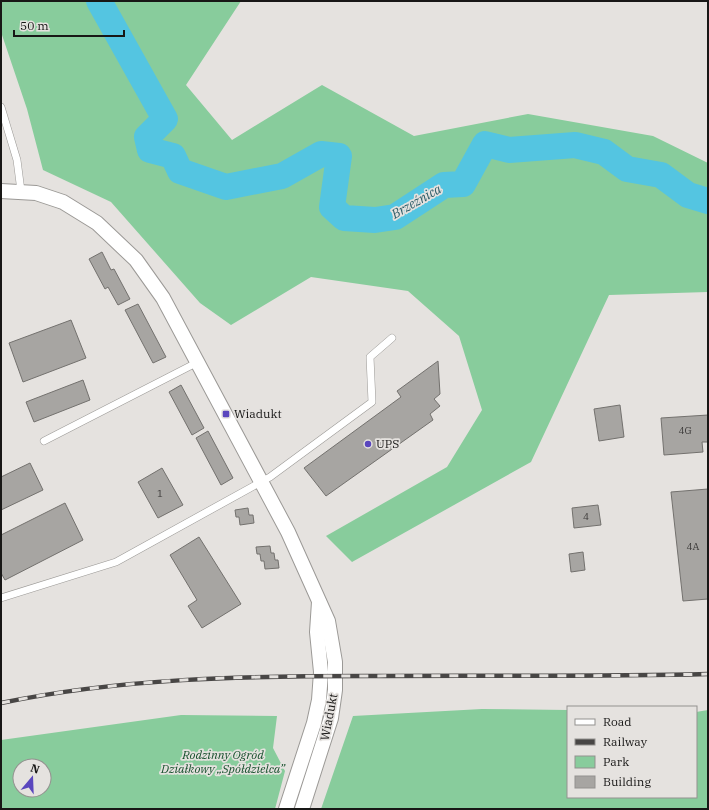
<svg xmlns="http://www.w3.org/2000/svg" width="709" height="810" font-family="'IBM Plex Serif',serif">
	<rect width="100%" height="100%" fill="#e5e2df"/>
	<g fill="#88cc9c" fill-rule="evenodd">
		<polygon points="1,1 241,1 186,85 232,140 322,85 414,136 528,114 653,136 708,163 708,292 609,295 531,462 352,562 326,536 447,467 482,410 459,336 408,291 311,277 231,325 200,303 111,202 43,170 27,109 1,32"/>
		<polygon points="482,709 568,710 568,797 696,797 696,712 708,710 708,809 321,809 353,716"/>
		<path d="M181,715L277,716L273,748L285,771L275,809H1V740ZM20,766H44V790H20Z"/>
	</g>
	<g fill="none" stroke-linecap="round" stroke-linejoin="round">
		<polyline stroke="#54c5e1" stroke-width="26" points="99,1 165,119 147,137 150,150 173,156 180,171 226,187 282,176 321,154 339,156 332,207 344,218 375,220 395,217 444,185 463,184 485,144 509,150 575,145 604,152 627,169 661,175 688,195 708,201"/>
	</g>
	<g fill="#a7a5a2" stroke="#73716e">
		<polygon points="102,252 111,270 114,269 130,299 118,305 108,287 105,289 89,259"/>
		<polygon points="138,304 166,357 153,363 125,310"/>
		<polygon points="71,320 86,358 23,382 9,343"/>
		<polygon points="438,361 440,394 434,399 440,406 430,414 433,420 326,496 304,468 401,397 397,391"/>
		<polygon points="83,380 90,400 34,422 26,402"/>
		<polygon points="181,385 204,428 192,435 169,392"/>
		<polygon points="620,405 624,437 599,441 594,409"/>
		<polygon points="708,415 708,442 702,442 703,452 664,455 661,418"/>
		<polygon points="208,431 233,478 221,485 196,438"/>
		<polygon points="30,463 43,490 1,510 1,477"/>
		<polygon points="162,468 183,505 158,518 138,482"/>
		<polygon points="708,489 708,599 683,601 671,492"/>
		<polygon points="65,503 83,540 5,580 1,573 1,535"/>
		<polygon points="598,505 601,525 574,528 572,508"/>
		<polygon points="248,508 249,515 253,515 254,523 240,525 239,517 236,517 235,510"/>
		<polygon points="199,537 241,604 202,628 188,606 197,600 170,555"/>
		<polygon points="270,546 271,553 274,553 275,560 278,560 279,568 265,569 264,561 261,561 260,554 257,554 256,547"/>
		<polygon points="583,552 585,570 571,572 569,554"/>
	</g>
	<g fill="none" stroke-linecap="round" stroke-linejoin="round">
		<g stroke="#9b9996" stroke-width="8">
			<g id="service">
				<polyline points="1,107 17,160 21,191"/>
				<polyline points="44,441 198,362"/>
				<polyline points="1,598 116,562 270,477 372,402 370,357 392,338"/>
			</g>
		</g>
		<g stroke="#9b9996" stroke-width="16">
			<g id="minor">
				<polyline points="1,191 36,193 63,202 97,223 136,260 163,298 288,532 328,621 335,662 335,690 331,718 302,809"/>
				<polyline points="286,809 314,723 319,700 321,672 317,632 319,602"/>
			</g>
		</g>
		<use href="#service" stroke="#fff" stroke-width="7"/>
		<use href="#minor" stroke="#fff" stroke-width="14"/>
		<g stroke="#484645" stroke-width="4.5">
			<path id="rail" d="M1,703C122,678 243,676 366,676C480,675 594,677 708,674"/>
		</g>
		<use href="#rail" stroke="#e5e2df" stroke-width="3" stroke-dasharray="9" stroke-linecap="butt"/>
	</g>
	<g fill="#5a46be" stroke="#e5e2df" stroke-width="1.5">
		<rect x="222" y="410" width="8" height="8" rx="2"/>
		<circle cx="368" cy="444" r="4"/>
	</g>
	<g text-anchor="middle" stroke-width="3.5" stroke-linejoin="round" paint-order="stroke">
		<g font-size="10" fill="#3c3a39">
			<text x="685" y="434">4G</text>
			<text x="160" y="497">1</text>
			<text x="586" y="520">4</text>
			<text x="693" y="550">4A</text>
		</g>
		<g font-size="12" fill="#181716" stroke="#e5e2df" text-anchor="start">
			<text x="234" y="418">Wiadukt</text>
			<text x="376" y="448">UPS</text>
		</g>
		<g font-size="12" fill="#181716" stroke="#e5e2df">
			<text transform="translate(329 717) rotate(-79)" y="4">Wiadukt</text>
		</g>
		<g font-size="12" font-style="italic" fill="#164f2c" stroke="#e5e2df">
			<text x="223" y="759">Rodzinny Ogród<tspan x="223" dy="14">Działkowy „Spółdzielca”</tspan></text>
		</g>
		<g font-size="13" font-style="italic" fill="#2c5c68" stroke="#e5e2df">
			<text transform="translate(416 201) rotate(-30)" y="5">Brzeźnica</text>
		</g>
	</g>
	<rect width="709" height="810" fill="none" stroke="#181716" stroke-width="4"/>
	<rect x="567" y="706" width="130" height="92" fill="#e5e2df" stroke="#93918f"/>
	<rect x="575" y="719" width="20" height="6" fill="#ffffff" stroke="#93918f"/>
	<text x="603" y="726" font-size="12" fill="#181716">Road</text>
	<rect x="575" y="739" width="20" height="6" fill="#484645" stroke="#93918f"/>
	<text x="603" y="746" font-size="12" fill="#181716">Railway</text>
	<rect x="575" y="756" width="20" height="12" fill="#88cc9c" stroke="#93918f"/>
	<text x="603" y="766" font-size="12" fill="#181716">Park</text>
	<rect x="575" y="776" width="20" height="12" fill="#a7a5a2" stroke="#93918f"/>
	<text x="603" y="786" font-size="12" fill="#181716">Building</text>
	<g transform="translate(32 778) rotate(19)"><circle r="19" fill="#e5e2df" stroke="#93918f"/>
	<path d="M0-3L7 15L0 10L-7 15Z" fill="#5a46be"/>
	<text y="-6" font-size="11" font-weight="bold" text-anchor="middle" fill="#181716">N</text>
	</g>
	<path d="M14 30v6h110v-6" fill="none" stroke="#181716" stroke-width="2"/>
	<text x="20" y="30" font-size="12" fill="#181716" stroke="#e5e2df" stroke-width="3" paint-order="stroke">50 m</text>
</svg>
